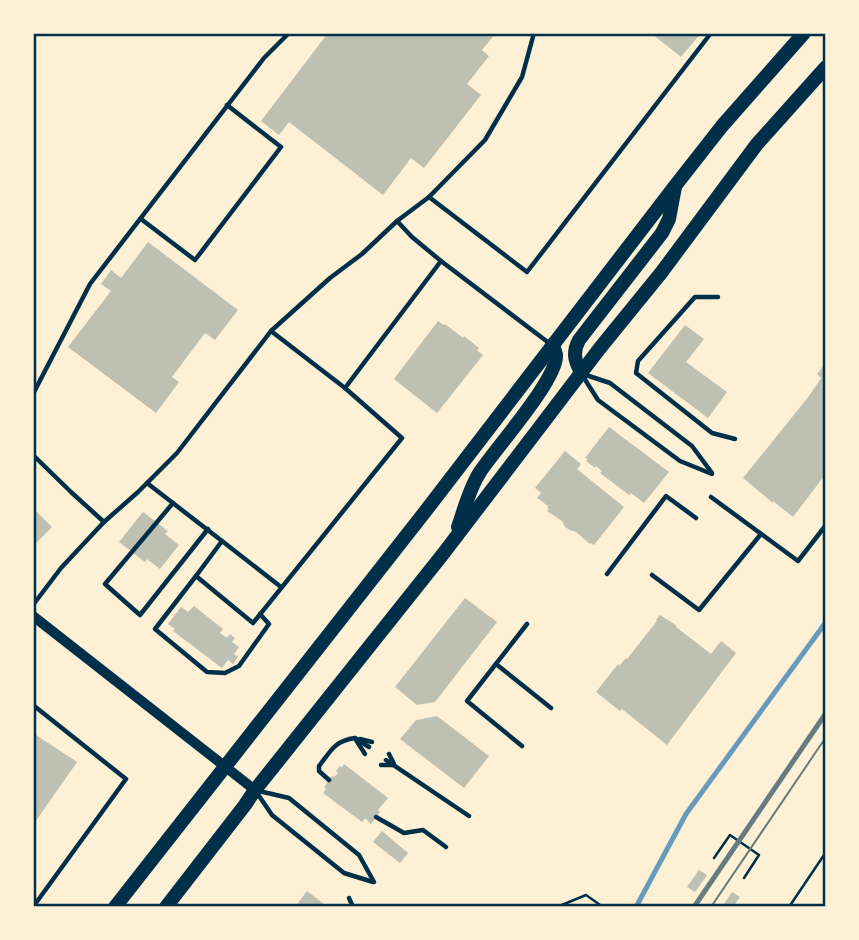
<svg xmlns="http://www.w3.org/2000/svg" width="859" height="940" font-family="Raleway,sans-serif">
	<rect width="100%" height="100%" fill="#fdf0d5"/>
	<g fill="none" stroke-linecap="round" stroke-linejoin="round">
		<polyline stroke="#669bbc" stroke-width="5" points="636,907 686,814 826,622"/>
	</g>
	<g fill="#bec0b2">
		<polygon points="328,33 496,33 482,50 489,56 467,84 481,95 424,168 411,158 383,195 289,122 279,135 261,121"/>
		<polygon points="651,33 701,33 681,57"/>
		<polygon points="148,242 238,310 215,340 205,333 172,377 179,382 156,413 68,347 111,291 101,284 111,270 121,278"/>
		<polygon points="438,321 443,325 445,324 463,338 464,336 479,348 477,350 483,355 437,413 394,379"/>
		<polygon points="685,325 704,339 686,362 727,392 708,418 648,373"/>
		<polygon points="826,362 826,472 824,474 825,475 793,517 773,501 773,503 743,478 809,396 821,378 817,374"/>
		<polygon points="609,427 669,472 644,503 631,493 629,495 600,473 602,471 596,466 595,468 586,461 588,459 585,458"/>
		<polygon points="565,451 581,464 577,469 624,507 594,545 591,543 590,544 576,532 570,530 565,527 562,521 547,511 549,509 547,507 548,506 537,498 541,493 535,488"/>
		<polygon points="33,508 52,527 33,546"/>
		<polygon points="143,512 168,531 165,534 179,545 160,569 147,559 145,562 119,542"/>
		<polygon points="465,598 497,622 435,702 417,705 395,687"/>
		<polygon points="194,606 223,629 220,633 227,638 230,634 235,638 232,642 239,647 234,654 238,657 233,664 228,660 222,668 173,631 175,629 168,624 181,607 188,612"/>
		<polygon points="660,615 677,626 676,627 711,654 721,641 736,653 667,745 622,709 620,711 596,692 618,664 619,666 626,658 627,659 657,621 656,620"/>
		<polygon points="437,716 489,756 464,788 400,739 416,720"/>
		<polygon points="33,733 77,762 33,825"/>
		<polygon points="344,764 388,798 378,810 380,812 371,824 365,818 362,822 323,793 326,789 324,787 332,776 334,777 338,773 336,771 340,766 342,767"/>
		<polygon points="382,831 408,853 400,863 373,842"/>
		<polygon points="699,870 707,875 695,892 687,887"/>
		<polygon points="307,891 328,907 295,907"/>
		<polygon points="732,892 740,897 733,907 722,907"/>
	</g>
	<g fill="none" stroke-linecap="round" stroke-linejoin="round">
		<g stroke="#003049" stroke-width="2.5">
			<polyline points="714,858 730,835 759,855 744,878"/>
			<polyline points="557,907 586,895 603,907"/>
			<polyline points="789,907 826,852"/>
		</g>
		<g stroke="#003049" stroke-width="4.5">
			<polyline points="429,197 527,272 711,33"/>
			<polyline points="141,219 195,260 281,147 227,105"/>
			<polyline points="397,221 412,237 441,261 549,343"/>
			<polyline points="718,297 695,297 638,361 636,373 712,433 735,439"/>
			<polyline points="271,331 345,388"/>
			<polyline points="586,375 610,383 692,446 712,473"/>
			<polyline points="584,378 598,400 680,461 712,474"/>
			<polyline points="33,394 90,284 264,58 289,33"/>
			<polyline points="33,455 71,492 104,522"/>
			<polyline points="147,483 222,541 196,576 253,623 402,438 345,388 441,261"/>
			<polyline points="711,497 798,561 826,525"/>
			<polyline points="173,503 105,584 140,615 208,529"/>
			<polyline points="222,541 281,587"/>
			<polyline points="607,574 666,496 696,518"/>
			<polyline points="652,575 699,610 761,534"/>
			<polyline points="196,576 155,629 207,672 225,673 239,666 269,624 260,614"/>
			<polyline points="33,605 61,568 104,522 138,492 177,453 271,331 330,278 362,254 397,221 429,197 485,140 522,77 534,33"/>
			<polyline points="496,664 551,708"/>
			<polyline points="33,705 126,779 33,907"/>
			<polyline points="360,739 372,742"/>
			<polyline points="356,740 365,754"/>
			<polyline points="522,746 467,701 527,624"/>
			<polyline points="389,754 394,764"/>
			<polyline points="386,760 469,816"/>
			<polyline points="381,765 393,765"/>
			<path d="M329,780L319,771V766C331,751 334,741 355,738L369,747"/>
			<polyline points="259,791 289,798 359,855 374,882"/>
			<polyline points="257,793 272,815 344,873 373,882"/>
			<polyline points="376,817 404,833 423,830 446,847"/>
			<polyline points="349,898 353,907"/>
		</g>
		<polyline stroke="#003049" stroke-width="10" points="33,616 255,790"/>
		<g stroke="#003049" stroke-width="14">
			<path d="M582,374C575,362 572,353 579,340L662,233L669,219L675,187"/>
			<path d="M458,527C464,510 470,487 480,472C495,449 558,379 556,355C556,352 553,347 552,345"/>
			<polyline points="115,907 424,513 675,186 722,126 804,33"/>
			<polyline points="166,907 245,805 255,790 443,554 600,348 661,273 757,144 826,67"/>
		</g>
		<polyline stroke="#657d81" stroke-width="2" points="711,907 826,737"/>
		<polyline stroke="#657d81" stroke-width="5" points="694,907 826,713"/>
	</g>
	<rect width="859" height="940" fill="none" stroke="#fdf0d5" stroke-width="70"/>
	<rect x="35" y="35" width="789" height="870" fill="none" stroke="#003049" stroke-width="2.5"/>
</svg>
